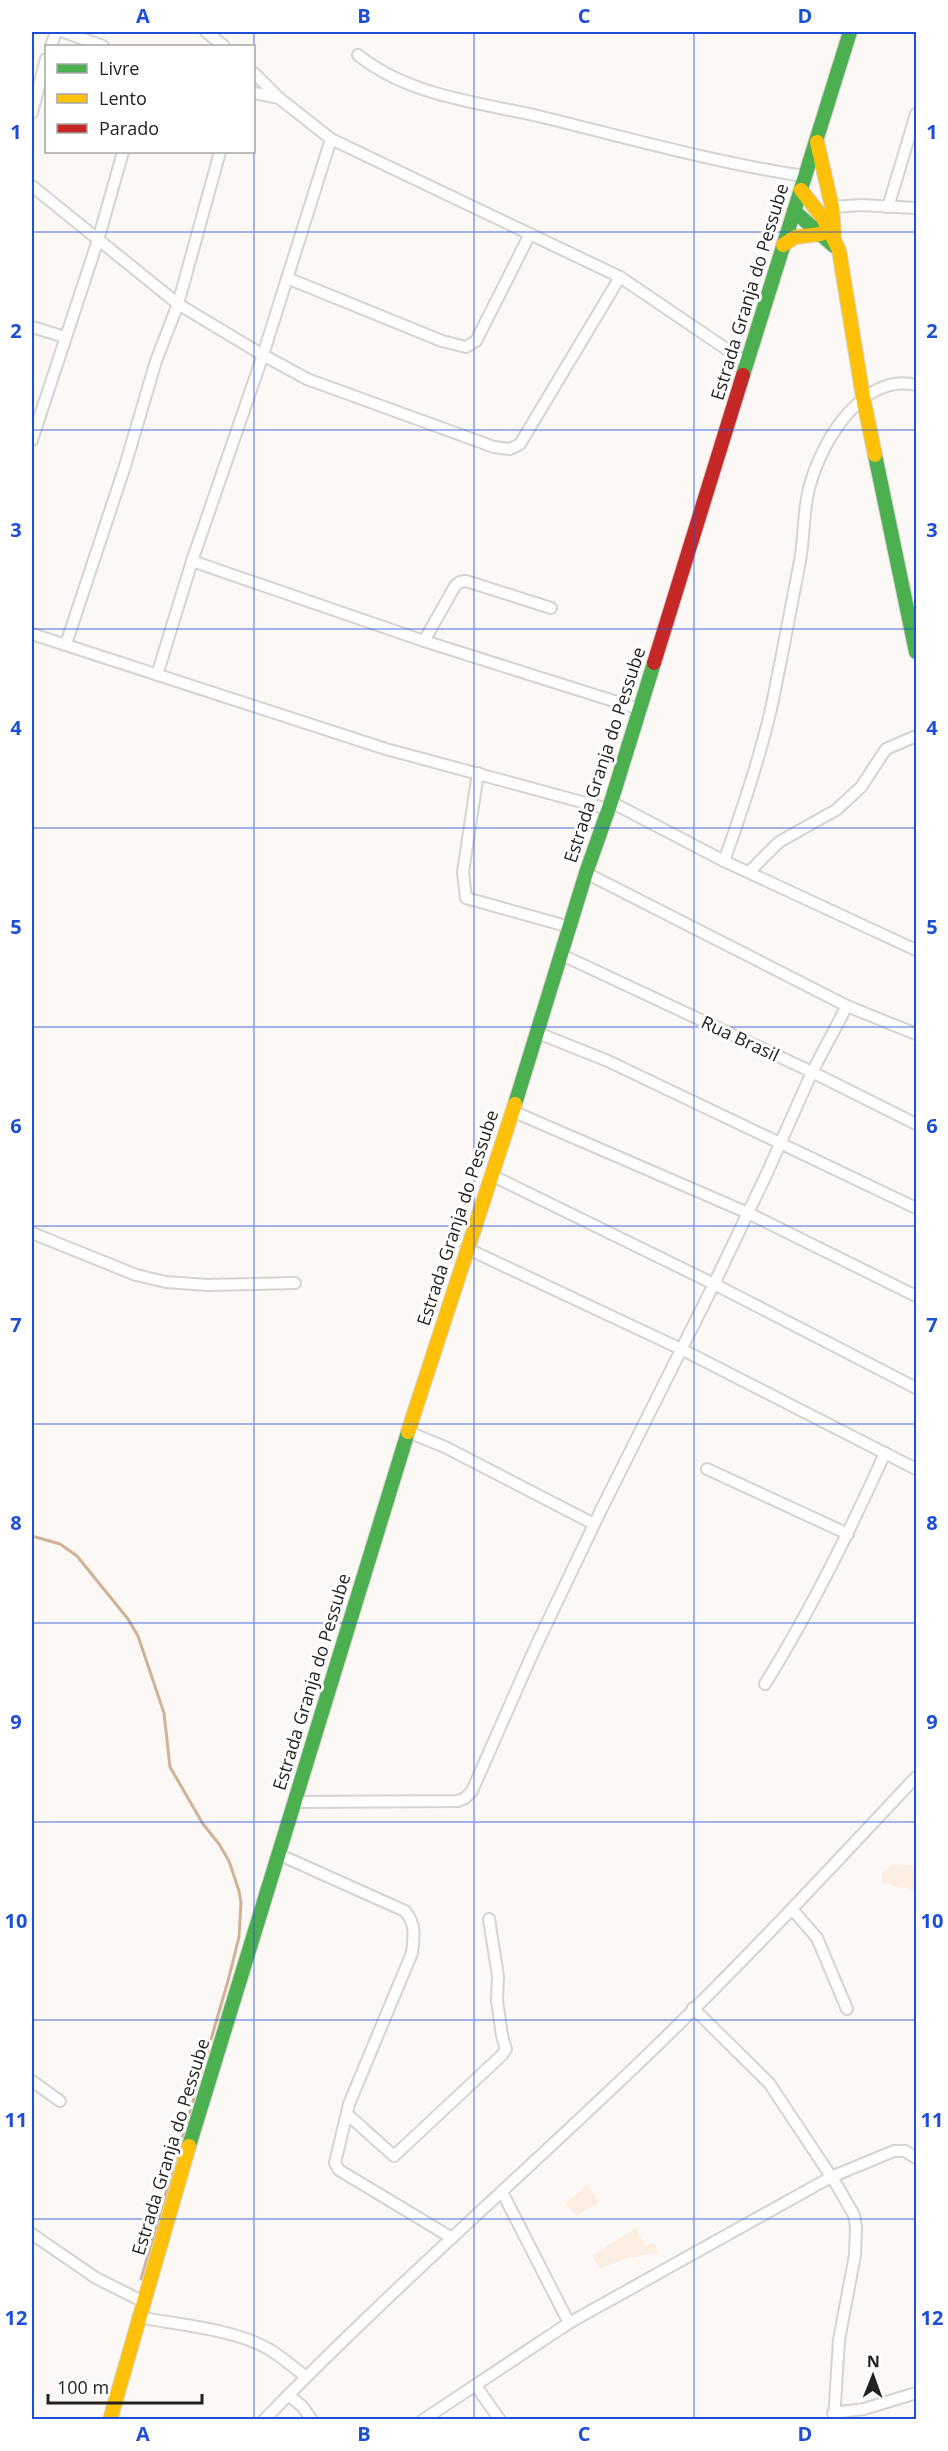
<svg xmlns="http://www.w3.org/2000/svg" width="948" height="2451" font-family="'Open Sans',sans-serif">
	<rect width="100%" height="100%" fill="#fbf8f5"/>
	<g fill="#fceee2">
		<polygon points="893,1864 914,1866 916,1871 916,1891 881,1882 882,1873"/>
		<polygon points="587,2185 599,2202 577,2216 565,2204"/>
		<polygon points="636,2228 645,2246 654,2243 659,2253 627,2258 599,2269 592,2256"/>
	</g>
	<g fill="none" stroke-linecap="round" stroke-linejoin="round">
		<polyline stroke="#d0b396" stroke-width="3" points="32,1536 60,1544 77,1556 128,1619 138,1636 164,1713 170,1767 203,1824 219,1844 229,1861 239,1891 241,1903 239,1937 228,1981 141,2279"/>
		<g stroke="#d6d4d1" stroke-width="14">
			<g id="street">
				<polyline points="64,32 103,46"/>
				<polyline points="206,32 224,46"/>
				<polyline points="51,46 56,32"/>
				<path d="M358,55C412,98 481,102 546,118C632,139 717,163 804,176"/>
				<polyline points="254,73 279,98 331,139 620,277 747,363"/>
				<polyline points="254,93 279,98"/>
				<polyline points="32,113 46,59"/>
				<polyline points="32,186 178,304 263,355 307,379 494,447 510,449 520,444 620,277"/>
				<polyline points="832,207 861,205 916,208"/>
				<polyline points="888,207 916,114"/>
				<polyline points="287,278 442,341 466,347 476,341 530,234"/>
				<polyline points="32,327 65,337"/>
				<polyline points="32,440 98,240 123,152"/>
				<polyline points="192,561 263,355 331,139"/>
				<polyline points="32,634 386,749 608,809"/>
				<polyline points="424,641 455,586 460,582 466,581 551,608"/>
				<polyline points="66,644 125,466 156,361 178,304 220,152"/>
				<polyline points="157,675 192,561 424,641 639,709"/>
				<polyline points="478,773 463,872 466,898 570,927"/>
				<polyline points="611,802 724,861 916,950"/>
				<path d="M724,861C742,811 759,761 771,709C781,661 790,613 799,566C804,543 803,520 807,498C815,451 860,371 916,385"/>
				<polyline points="749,872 779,842 836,810 861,787 886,749 916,736"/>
				<polyline points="586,873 847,1006 916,1034"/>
				<polyline points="562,955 812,1072 916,1124"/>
				<polyline points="538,1033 608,1061 916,1208"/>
				<polyline points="512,1111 748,1213 916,1296"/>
				<polyline points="491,1175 714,1284 916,1388"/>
				<polyline points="32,1233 136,1275 166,1282 207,1285 295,1283"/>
				<polyline points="466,1248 681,1349 916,1469"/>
				<polyline points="408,1432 445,1447 594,1524"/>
				<polyline points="707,1469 848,1534"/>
				<path d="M765,1684C811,1610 849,1533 885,1453"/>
				<polyline points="295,1802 458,1801 465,1798 472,1791 535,1648 601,1510 714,1284 768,1171 812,1072 847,1006"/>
				<path d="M280,1855L405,1911C416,1924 414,1936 412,1953L349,2104L335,2163L339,2170L452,2238"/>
				<polyline points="792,1909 817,1938 847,2009"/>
				<polyline points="693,2008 769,2083 838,2187 854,2215 856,2227 855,2255 839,2340 834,2420"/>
				<polyline points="32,2081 60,2101"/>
				<polyline points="347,2114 394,2156 502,2055 506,2049 502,2036 497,2000 498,1976 489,1919"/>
				<polyline points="502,2192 569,2323"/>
				<polyline points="32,2234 96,2278 144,2302"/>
				<path d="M138,2317C179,2325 237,2329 272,2351C284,2359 295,2368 306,2377"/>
				<polyline points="476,2386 500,2420"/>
				<polyline points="288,2395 302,2406 312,2420"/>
				<polyline points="833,2413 864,2409 916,2393"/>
				<path d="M264,2420C385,2295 516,2181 641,2061C736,1970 826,1873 916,1777"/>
				<polyline points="423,2420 569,2323 831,2177 894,2151 905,2151 916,2158"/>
			</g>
		</g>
		<g stroke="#d6d4d1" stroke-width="16">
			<g id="fast">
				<polyline points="794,211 834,246"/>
				<polyline points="743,375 850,32"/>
				<polyline points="875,455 916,652"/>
				<polyline points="515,1104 586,873 611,802 654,663"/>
				<polyline points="189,2146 408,1432"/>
			</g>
		</g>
		<g stroke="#d6d4d1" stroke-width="16">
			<g id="slow">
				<polyline points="817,142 832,207 834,234"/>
				<polyline points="801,190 823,218 839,250 863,397 875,455"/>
				<polyline points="783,245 795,237 821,234"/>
				<polyline points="408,1432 515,1104"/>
				<polyline points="110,2420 189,2146"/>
			</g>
		</g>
		<g stroke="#d6d4d1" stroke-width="16">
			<polyline id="jam" points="654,663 743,375"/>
		</g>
		<use href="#street" stroke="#fefefe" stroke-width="10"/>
		<use href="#fast" stroke="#4caf50" stroke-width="14"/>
		<use href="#slow" stroke="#ffc107" stroke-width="14"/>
		<use href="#jam" stroke="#c62828" stroke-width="14"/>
	</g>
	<path fill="none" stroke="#1d4ed8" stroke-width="1.5" stroke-opacity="0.55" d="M254,32V46M474,32V2420M694,32V2420M254,46V152M254,152V2420M32,232H916M32,430H916M32,629H916M32,828H916M32,1027H916M32,1226H916M32,1424H916M32,1623H916M32,1822H916M32,2020H916M32,2219H916"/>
	<g text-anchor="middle" stroke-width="6" stroke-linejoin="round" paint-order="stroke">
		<g font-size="18" fill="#242220" stroke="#fff">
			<text transform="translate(750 292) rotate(-73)" y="6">Estrada Granja do Pessube</text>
			<text transform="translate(605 755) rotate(-72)" y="6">Estrada Granja do Pessube</text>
			<text transform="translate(740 1039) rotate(25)" y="6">Rua Brasil</text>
			<text transform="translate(458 1218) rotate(-72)" y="6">Estrada Granja do Pessube</text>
			<text transform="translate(312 1682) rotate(-73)" y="6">Estrada Granja do Pessube</text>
			<text transform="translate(171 2147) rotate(-73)" y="6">Estrada Granja do Pessube</text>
		</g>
	</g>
	<rect width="948" height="2451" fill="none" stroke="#ffffff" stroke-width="66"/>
	<rect x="45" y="45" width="210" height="108" fill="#ffffff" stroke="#a7a7a6" stroke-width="1.5"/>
	<rect x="57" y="64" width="30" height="9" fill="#4caf50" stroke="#a7a7a6" stroke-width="1.5"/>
	<text x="99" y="75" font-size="18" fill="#242220">Livre</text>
	<rect x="57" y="94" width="30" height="9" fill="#ffc107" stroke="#a7a7a6" stroke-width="1.5"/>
	<text x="99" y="105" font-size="18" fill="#242220">Lento</text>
	<rect x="57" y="124" width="30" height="9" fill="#c62828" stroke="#a7a7a6" stroke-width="1.5"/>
	<text x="99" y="135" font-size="18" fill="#242220">Parado</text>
	<g transform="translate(873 2376) rotate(1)" stroke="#ffffff" stroke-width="4.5" paint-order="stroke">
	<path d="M0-4.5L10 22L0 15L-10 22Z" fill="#242220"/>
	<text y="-9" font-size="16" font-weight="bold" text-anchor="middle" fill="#242220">N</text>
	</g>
	<path d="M48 2394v9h154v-9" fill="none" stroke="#242220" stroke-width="3"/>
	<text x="57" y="2394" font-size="18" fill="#242220" stroke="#ffffff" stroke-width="4.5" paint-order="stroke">100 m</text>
	<rect x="33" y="33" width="882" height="2385" fill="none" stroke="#1d4ed8" stroke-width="2"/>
	<g font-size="20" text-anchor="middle" font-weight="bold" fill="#1d4ed8">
		<text x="143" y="23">A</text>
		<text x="364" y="23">B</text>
		<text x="584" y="23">C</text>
		<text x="805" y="23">D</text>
		<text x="16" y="139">1</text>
		<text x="932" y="139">1</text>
		<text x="16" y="338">2</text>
		<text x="932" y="338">2</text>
		<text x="16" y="537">3</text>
		<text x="932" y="537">3</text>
		<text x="16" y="735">4</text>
		<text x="932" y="735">4</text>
		<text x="16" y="934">5</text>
		<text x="932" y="934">5</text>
		<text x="16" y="1133">6</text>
		<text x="932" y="1133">6</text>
		<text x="16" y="1332">7</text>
		<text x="932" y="1332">7</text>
		<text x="16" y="1530">8</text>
		<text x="932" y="1530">8</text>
		<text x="16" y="1729">9</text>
		<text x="932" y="1729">9</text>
		<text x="16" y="1928">10</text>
		<text x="932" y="1928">10</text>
		<text x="16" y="2127">11</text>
		<text x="932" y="2127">11</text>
		<text x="16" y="2325">12</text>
		<text x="932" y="2325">12</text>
		<text x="143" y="2441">A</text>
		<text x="364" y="2441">B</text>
		<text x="584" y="2441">C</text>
		<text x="805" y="2441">D</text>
	</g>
</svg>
